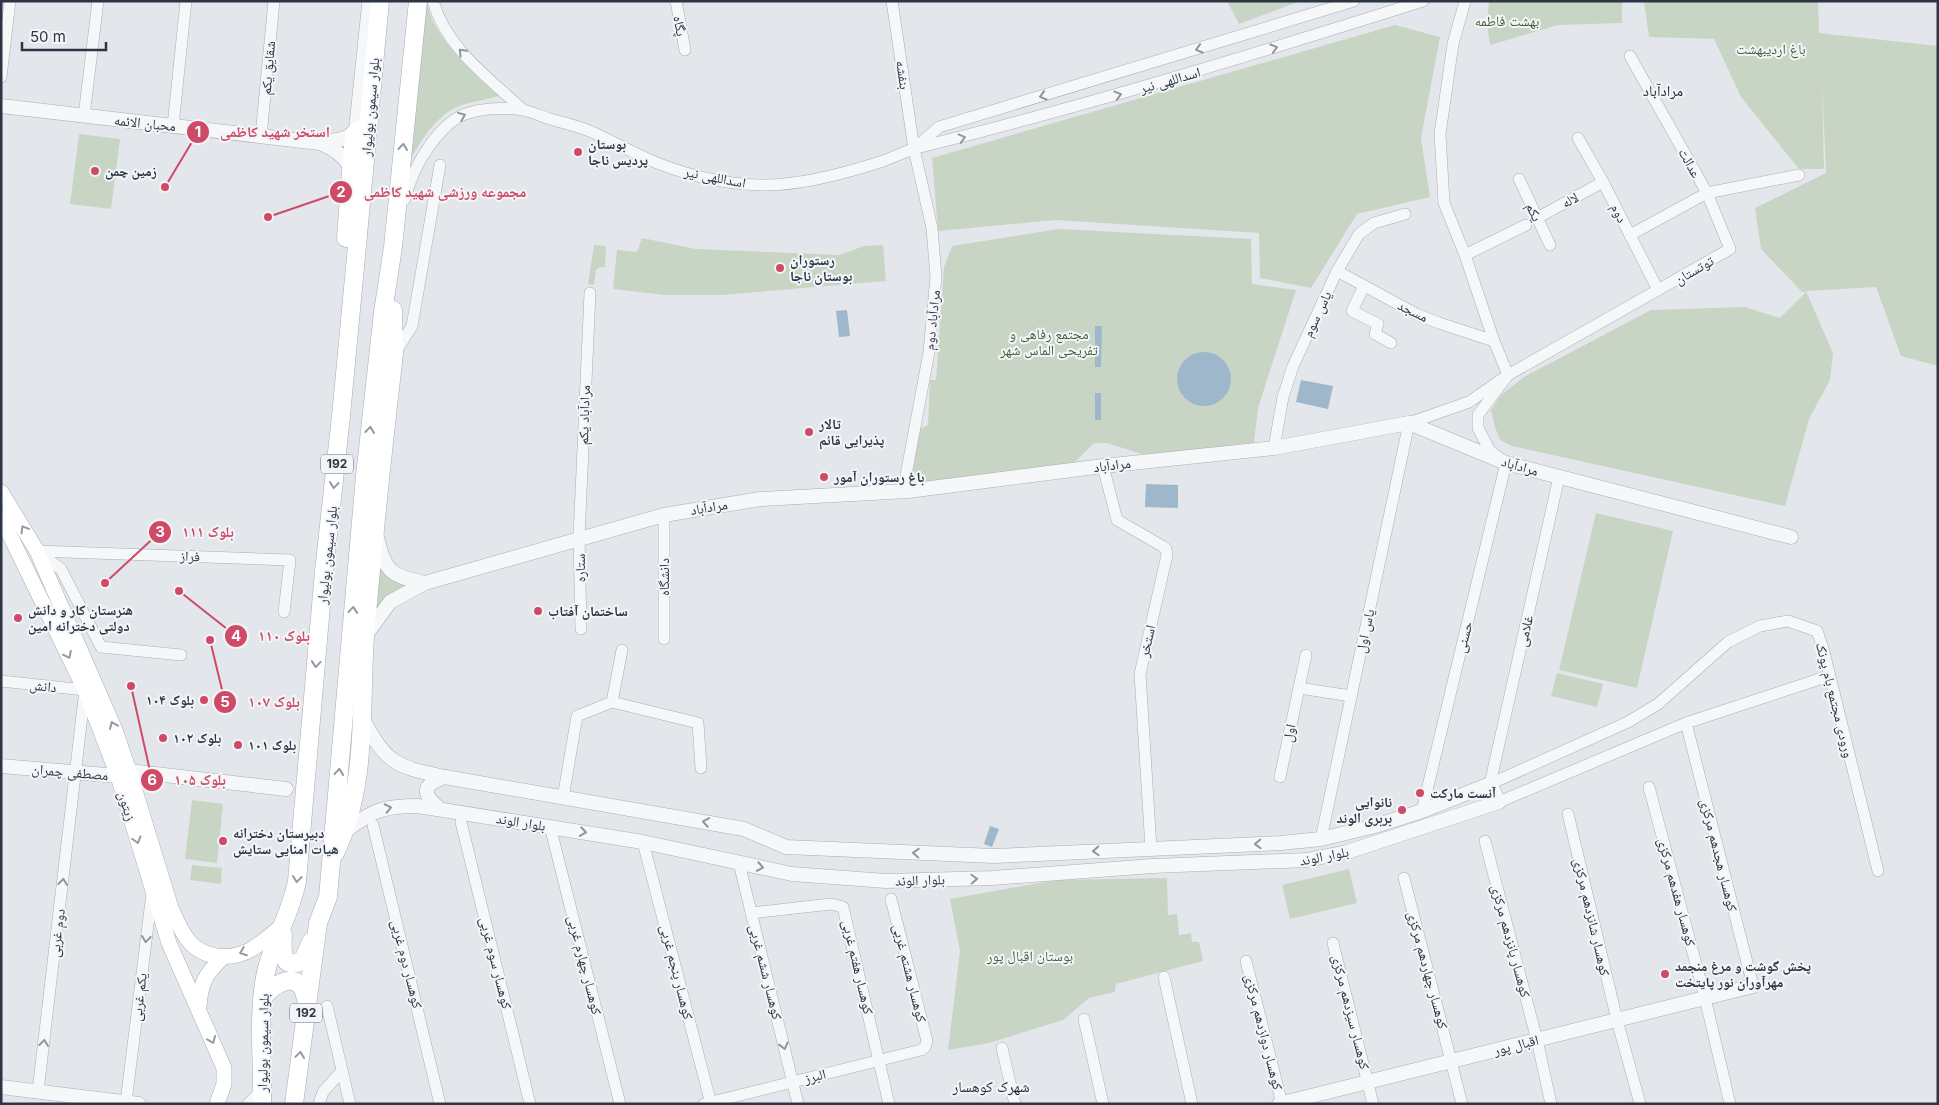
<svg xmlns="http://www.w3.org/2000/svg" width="1939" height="1105" font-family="Inter,'Noto Naskh Arabic',sans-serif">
	<rect width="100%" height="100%" fill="#e3e7eb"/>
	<g fill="#c9d5c4">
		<path d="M423,1H427C431,37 475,74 500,96C488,99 475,101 462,105C435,114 419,144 406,167Z"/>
		<polygon points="1227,1 1301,1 1239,24"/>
		<polygon points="1489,1 1622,1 1622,23 1558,25 1490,45 1487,25"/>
		<polygon points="1644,1 1818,1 1819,33 1938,46 1938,366 1901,356 1876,287 1806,291 1833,353 1830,380 1809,419 1785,506 1512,446 1500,440 1495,427 1491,410 1501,395 1524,377 1651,310 1745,307 1780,318 1806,292 1802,292 1761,249 1755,208 1826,173 1822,83 1824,169 1799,169 1741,97 1714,39 1649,37"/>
		<polygon points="1395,25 1440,37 1421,138 1430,197 1357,214 1311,288 1260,278 1259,233 1056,220 938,231 932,158"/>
		<polygon points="79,134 120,139 111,209 70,204"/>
		<polygon points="1059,229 1251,239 1252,284 1296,290 1258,408 1253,451 1154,458 1107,443 1094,443 1072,465 922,482 913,471 920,429 928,425 930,380 936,380 944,267 952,246"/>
		<polygon points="642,238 696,249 839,255 864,246 883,245 886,281 722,295 665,295 613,289 617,250 637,252"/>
		<polygon points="594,245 606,246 605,267 600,267 596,270 594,285 588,284"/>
		<polygon points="1596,513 1673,531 1637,688 1559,670"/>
		<polygon points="377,559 409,586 373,615"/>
		<polygon points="1557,673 1603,684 1597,707 1551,696"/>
		<polygon points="192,800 223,804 217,863 185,859"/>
		<polygon points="192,865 222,868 221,884 190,880"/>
		<polygon points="1349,869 1357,903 1290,919 1282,885"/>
		<polygon points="1167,878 1168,915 1177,914 1179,935 1191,933 1192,942 1199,942 1203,961 1116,984 1115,992 1089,998 1063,1020 989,1043 948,1050 960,951 950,899 1056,880"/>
	</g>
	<g fill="#9eb7ca">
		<polygon points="847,310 850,336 839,337 836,311"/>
		<polygon points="1095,326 1102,326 1101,367 1095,367"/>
		<circle cx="1204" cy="379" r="27"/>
		<polygon points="1301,380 1333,386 1328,409 1296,402"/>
		<polygon points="1101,393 1101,420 1095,420 1095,393"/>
		<polygon points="1146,484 1178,485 1178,508 1145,507"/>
		<polygon points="990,826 999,829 992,847 984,844"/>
	</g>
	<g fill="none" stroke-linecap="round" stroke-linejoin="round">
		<g stroke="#a8aeb5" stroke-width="12">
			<g id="minor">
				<path d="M433,1C446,48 489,78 523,110"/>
				<polyline points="676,1 685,50"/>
				<polyline points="892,1 914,149 932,228 936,277 929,352 903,491"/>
				<polyline points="1,77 10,1"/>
				<polyline points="84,116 98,1"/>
				<polyline points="173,126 186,1"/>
				<polyline points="354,134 368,1"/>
				<polyline points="261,136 274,1"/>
				<polyline points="1578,138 1603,182 1658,290"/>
				<polyline points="915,148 939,127 1354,1"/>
				<polyline points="1519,179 1550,245"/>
				<path d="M405,199C410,178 417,163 430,145C439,133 449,121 463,115C480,108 505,107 523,110C532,112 541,116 550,119C564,123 578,126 592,132C614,142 635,154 657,163C690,176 725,184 760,185C799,186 843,174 880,162C892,158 904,152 916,148C1087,106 1255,54 1423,1"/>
				<polyline points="1537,218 1603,182"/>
				<polyline points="1630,235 1707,193 1630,56"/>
				<polyline points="1465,255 1526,225"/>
				<polyline points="1337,271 1418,315 1439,323 1494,341"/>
				<polyline points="1364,286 1352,311 1378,324 1375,334 1391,343"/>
				<polyline points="395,353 412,326 440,165"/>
				<polyline points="1274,448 1283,397 1293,366 1337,271 1359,234 1374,223 1405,214"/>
				<polyline points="1103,466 1117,520 1162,546 1166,549 1167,555 1140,674 1151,848"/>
				<polyline points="37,551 290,560 284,612"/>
				<polyline points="38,552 61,569 101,647 181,655"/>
				<polyline points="581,629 579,537 590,293"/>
				<polyline points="664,639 664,515"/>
				<polyline points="1,681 85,690 38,1091"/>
				<polyline points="1299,688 1351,696"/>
				<polyline points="612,702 698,723 701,768"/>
				<polyline points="1686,723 1753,986"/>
				<polyline points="1280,777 1306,655"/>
				<polyline points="1490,784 1628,722 1658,704 1728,642 1760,626 1788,621 1817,631 1823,648 1878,871"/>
				<polyline points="1490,784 1559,477"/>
				<polyline points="1649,787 1705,998 1730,1104"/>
				<polyline points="563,798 577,716 612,702 622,650"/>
				<polyline points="1499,802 1686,723 1829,676"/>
				<polyline points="1422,811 1506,463 1490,451 1478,428 1478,415 1508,375 1730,249 1707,193 1799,175"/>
				<polyline points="1568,814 1617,1020 1640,1104"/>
				<polyline points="461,822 530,1104"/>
				<polyline points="373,825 440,1104"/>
				<polyline points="550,826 620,1104"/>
				<polyline points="1321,839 1409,423 1469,402 1508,375 1494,341 1465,255 1444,203 1440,134 1453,44 1465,1"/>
				<polyline points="1485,841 1537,1040 1551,1104"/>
				<polyline points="643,842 711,1104"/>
				<polyline points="739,863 798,1104"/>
				<polyline points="1404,878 1462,1104"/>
				<polyline points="751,913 831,904 843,907 889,1104"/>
				<polyline points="1333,943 1373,1104"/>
				<polyline points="1246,961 1282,1104"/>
				<polyline points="1164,977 1192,1104"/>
				<polyline points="327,1006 350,1104"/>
				<polyline points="1084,1019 1103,1104"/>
				<polyline points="1002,1048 1015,1104"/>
				<polyline points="126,1102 152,893"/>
				<polyline points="319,1104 323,1092 342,1071"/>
				<polyline points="704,1104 921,1050 925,1047 927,1041 891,899"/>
			</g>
		</g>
		<g stroke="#a8aeb5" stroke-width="15">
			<g id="tertiary">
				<path d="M1,106L320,143C334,149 344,155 351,169"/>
				<polyline points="320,143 342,139 354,134"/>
				<path d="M377,537C385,571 390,576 425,583"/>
				<polyline points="366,635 390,602 425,583 664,515 760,499 908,491 1103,466 1274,448 1409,423 1506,463 1791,537"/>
				<polyline points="1,766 118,776 129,771 286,789"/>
				<path d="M440,809C421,793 422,785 445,777"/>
				<path d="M346,831C372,810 384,806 418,806L643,842L792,874L886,881L992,878L1153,866L1307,860L1347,852L1499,802L1490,784L1422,811L1375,826L1321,839L1281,843L994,856L786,847L744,829L445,777C394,766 387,764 361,716"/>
				<polyline points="1,1087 139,1104"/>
				<polyline points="250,1104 262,1092"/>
				<polyline points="1279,1104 1753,986"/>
			</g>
		</g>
		<g stroke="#a8aeb5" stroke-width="16">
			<g id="secondary">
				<path d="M1,492L37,551L115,730L129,771L171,908C176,919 180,930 188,940C203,959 231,961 252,949C263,942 273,933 283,925"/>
				<polyline points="1,517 85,690 118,776 169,943 224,1068 224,1084 217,1104"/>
				<path d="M199,1006C201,982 205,975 222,958"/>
			</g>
		</g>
		<g stroke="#a2acb7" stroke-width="19">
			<g id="primary">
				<polyline points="346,238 354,134 369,124"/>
				<path d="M335,853C368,785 360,710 365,637C373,543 383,448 394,354L393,310"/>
				<path d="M283,935C282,950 281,972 303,960L311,942"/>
				<path d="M264,996C272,987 290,973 301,986C305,991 306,999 307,1005"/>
				<path d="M262,1104C263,1060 257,1015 266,972C273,941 291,913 297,881L324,571L341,416L380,1"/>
				<polyline points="294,1104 318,923 328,897 365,476 383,312 393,247 418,1"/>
			</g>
		</g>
		<use href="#minor" stroke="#f6f7f9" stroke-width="11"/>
		<use href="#tertiary" stroke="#f6f7f9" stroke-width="14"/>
		<use href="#secondary" stroke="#fff" stroke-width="15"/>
		<use href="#primary" stroke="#fff" stroke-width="18"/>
	</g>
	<defs><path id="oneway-chevron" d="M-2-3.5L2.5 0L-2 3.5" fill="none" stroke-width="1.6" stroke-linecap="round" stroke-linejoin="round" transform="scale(1.25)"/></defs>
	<g stroke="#90969e">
		<use href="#oneway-chevron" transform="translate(1274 48) rotate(-17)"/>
		<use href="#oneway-chevron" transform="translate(1199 49) rotate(163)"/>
		<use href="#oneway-chevron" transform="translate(462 52) rotate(-134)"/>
		<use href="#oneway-chevron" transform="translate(1118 95) rotate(-16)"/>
		<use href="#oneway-chevron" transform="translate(1043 96) rotate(163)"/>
		<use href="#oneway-chevron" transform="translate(462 116) rotate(-22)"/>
		<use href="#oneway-chevron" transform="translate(962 138) rotate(-15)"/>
		<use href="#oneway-chevron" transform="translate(388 808) rotate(-12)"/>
		<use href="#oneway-chevron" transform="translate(706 822) rotate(-170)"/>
		<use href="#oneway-chevron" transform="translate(583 832) rotate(9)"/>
		<use href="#oneway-chevron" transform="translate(1258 844) rotate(178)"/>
		<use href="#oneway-chevron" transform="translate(1096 851) rotate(177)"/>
		<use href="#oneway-chevron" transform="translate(916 853) rotate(-177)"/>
		<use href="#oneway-chevron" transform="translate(760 867) rotate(11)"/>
		<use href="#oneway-chevron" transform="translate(974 879) rotate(-2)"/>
		<use href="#oneway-chevron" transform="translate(63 882) rotate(-83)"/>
		<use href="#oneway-chevron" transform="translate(146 939) rotate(97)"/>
		<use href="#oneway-chevron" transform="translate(44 1043) rotate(-83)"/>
		<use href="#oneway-chevron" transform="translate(784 1046) rotate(76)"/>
	</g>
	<g stroke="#959aa1">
		<use href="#oneway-chevron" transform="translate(403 147) rotate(-84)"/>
		<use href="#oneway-chevron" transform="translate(370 430) rotate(-84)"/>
		<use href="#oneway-chevron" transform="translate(334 485) rotate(97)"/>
		<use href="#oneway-chevron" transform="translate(24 529) rotate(-121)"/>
		<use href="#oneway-chevron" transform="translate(353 610) rotate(-85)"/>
		<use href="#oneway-chevron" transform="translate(68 655) rotate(64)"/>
		<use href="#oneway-chevron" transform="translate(316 664) rotate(95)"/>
		<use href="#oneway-chevron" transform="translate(113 725) rotate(-113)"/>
		<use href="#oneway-chevron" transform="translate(339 772) rotate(-85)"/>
		<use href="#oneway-chevron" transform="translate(137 840) rotate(74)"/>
		<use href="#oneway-chevron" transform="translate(297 879) rotate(97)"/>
		<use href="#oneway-chevron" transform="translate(243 952) rotate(159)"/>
		<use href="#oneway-chevron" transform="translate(212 1040) rotate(67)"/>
		<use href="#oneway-chevron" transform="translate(300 1055) rotate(-82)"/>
	</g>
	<g fill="#ce4a67" stroke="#f3f5f8" stroke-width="2">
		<circle cx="578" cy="152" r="5"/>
		<circle cx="95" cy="171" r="5"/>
		<circle cx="780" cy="268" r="5"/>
		<circle cx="809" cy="432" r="5"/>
		<circle cx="824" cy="477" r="5"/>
		<circle cx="538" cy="611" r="5"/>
		<circle cx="18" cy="618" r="5"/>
		<circle cx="204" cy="700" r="5"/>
		<circle cx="163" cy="738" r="5"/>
		<circle cx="238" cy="745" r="5"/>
		<circle cx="1420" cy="793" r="5"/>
		<circle cx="1402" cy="810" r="5"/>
		<circle cx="223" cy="841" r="5"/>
		<circle cx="1665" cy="974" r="5"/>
	</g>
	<g text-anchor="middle" stroke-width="4" stroke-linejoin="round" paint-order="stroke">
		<g fill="#f3f5f8" stroke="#676f79" stroke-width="1">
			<rect x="321" y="454.5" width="32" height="19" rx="4"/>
			<rect x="290" y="1003.5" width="32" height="19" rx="4"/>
		</g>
		<g font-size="12" font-weight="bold" fill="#2b3543">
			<text x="337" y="468">192</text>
			<text x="306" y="1017">192</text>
		</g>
		<g font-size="14" fill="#425f38" stroke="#f3f5f8">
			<text x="1507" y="26">بهشت فاطمه</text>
			<text x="1771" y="54">باغ اردیبهشت</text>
			<text x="1049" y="339">مجتمع رفاهی و<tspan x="1049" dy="16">تفریحی الماس شهر</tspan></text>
			<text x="1030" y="961">بوستان اقبال پور</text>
		</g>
		<g font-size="14" fill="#2b3543" stroke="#f3f5f8">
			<text transform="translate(680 26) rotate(80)" y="5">پگاه</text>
			<text transform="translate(268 68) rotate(-85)" y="5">شقایق یکم</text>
			<text transform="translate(903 75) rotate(82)" y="5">بنفشه</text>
			<text transform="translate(1170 80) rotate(-16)" y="5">اسداللهی نیر</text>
			<text transform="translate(370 107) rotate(-85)" y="5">بلوار سیمون بولیوار</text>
			<text transform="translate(145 123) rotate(6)" y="5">محبان الائمه</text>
			<text transform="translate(1690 163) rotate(61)" y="5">عدالت</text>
			<text transform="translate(715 177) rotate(11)" y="5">اسداللهی نیر</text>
			<text transform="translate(1570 200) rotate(-28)" y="5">لاله</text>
			<text transform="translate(1534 212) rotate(64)" y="5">یکم</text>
			<text transform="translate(1619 213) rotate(63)" y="5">دوم</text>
			<text transform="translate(1694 270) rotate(-30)" y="5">توتستان</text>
			<text transform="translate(1413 311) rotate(26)" y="5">مسجد</text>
			<text transform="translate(1317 314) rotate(-65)" y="5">یاس سوم</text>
			<text transform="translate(932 320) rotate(-84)" y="5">مرادآباد دوم</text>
			<text transform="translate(584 415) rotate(-88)" y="5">مرادآباد یکم</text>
			<text transform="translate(1112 465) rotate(-7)" y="5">مرادآباد</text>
			<text transform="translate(1520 466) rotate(16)" y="5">مرادآباد</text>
			<text transform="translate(709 507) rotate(-9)" y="5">مرادآباد</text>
			<text transform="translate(327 555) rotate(-84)" y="5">بلوار سیمون بولیوار</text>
			<text transform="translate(190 556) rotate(2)" y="5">فراز</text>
			<text transform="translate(580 568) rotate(-91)" y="5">ستاره</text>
			<text transform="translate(664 577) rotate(-90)" y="5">دانشگاه</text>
			<text transform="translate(1365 631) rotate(-78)" y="5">یاس اول</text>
			<text transform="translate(1525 631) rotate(-77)" y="5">غلامی</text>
			<text transform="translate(1464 637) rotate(-76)" y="5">حسنی</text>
			<text transform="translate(1147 641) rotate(-77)" y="5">استخر</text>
			<text transform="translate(43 686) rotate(6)" y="5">دانش</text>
			<text transform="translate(1835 700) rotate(76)" y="5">ورودی مجتمع بام پونک</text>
			<text transform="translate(1289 733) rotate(-78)" y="5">اول</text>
			<text transform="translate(70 772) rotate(5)" y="5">مصطفی چمران</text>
			<text transform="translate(127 806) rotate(73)" y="5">زیتون</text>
			<text transform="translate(521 822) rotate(9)" y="5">بلوار الوند</text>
			<text transform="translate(1719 855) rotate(76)" y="5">کوهسار هجدهم مرکزی</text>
			<text transform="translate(1324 856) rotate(-11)" y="5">بلوار الوند</text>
			<text transform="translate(920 880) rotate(-2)" y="5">بلوار الوند</text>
			<text transform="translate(1677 892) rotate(75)" y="5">کوهسار هفدهم مرکزی</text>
			<text transform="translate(1592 917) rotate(77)" y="5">کوهسار شانزدهم مرکزی</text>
			<text transform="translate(57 933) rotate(-83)" y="5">دوم غربی</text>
			<text transform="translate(1511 941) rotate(75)" y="5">کوهسار پانزدهم مرکزی</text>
			<text transform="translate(496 963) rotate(76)" y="5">کوهسار سوم غربی</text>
			<text transform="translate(407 964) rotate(76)" y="5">کوهسار دوم غربی</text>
			<text transform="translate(585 965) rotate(76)" y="5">کوهسار چهارم غربی</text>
			<text transform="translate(858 967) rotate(77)" y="5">کوهسار هفتم غربی</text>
			<text transform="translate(1428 970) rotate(75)" y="5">کوهسار چهاردهم مرکزی</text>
			<text transform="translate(677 972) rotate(76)" y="5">کوهسار پنجم غربی</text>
			<text transform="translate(766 972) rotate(76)" y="5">کوهسار ششم غربی</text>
			<text transform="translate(910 973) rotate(76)" y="5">کوهسار هشتم غربی</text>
			<text transform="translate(139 997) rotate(-83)" y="5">یکم غربی</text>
			<text transform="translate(1351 1012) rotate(76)" y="5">کوهسار سیزدهم مرکزی</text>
			<text transform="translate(1264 1032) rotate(76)" y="5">کوهسار دوازدهم مرکزی</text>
			<text transform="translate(263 1043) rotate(-89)" y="5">بلوار سیمون بولیوار</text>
			<text transform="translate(1516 1045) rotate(-14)" y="5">اقبال پور</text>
			<text transform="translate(815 1076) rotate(-14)" y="5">البرز</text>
		</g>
		<g font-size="14" font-weight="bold" fill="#2b3543" stroke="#f3f5f8" text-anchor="start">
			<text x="588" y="149">بوستان<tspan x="588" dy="16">پردیس ناجا</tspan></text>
			<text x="105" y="176">زمین چمن</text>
			<text x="790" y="265">رستوران<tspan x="790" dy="16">بوستان ناجا</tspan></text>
			<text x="819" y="429">تالار<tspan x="819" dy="16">پذیرایی قائم</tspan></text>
			<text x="834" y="482">باغ رستوران آمور</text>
			<text x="28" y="615">هنرستان کار و دانش<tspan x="28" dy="16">دولتی دخترانه امین</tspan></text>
			<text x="548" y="616">ساختمان آفتاب</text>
			<text x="194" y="705" text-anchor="end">بلوک ۱۰۴</text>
			<text x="173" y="743">بلوک ۱۰۲</text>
			<text x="248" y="750">بلوک ۱۰۱</text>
			<text x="1430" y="798">آنست مارکت</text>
			<text x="1392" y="807" text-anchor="end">نانوایی<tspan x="1392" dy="16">بربری الوند</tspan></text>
			<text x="233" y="838">دبیرستان دخترانه<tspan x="233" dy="16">هیات امنایی ستایش</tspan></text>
			<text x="1675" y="971">پخش گوشت و مرغ منجمد<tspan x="1675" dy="16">مهرآوران نور پایتخت</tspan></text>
		</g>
		<g font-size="15" fill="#1d2634" stroke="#f3f5f8">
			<text x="1663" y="96">مرادآباد</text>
			<text x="991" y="1092">شهرک کوهسار</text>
		</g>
	</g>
	<path fill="none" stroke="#ce4a67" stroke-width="2" d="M165 187L198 132M268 217L341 192M105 583L160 532M179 591L236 636M210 640L225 702M131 686L152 780"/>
	<g fill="#ce4a67" stroke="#f3f5f8" stroke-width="2">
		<circle cx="165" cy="187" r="5"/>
		<circle cx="268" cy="217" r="5"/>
		<circle cx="105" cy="583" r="5"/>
		<circle cx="179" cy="591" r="5"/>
		<circle cx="210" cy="640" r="5"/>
		<circle cx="131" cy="686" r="5"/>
		<circle cx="198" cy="132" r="12"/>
		<circle cx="341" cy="192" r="12"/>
		<circle cx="160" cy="532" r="12"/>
		<circle cx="236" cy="636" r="12"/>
		<circle cx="225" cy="702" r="12"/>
		<circle cx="152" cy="780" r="12"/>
	</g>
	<g font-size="15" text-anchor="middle" font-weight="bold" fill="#fff">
		<text x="198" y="137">1</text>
		<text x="341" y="197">2</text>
		<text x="160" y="537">3</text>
		<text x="236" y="641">4</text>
		<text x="225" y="707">5</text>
		<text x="152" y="785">6</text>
	</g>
	<g font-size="15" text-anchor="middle" font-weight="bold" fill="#ce4a67" stroke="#f3f5f8" stroke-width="4" stroke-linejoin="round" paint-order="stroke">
		<text x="275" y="137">استخر شهید کاظمی</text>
		<text x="445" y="197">مجموعه ورزشی شهید کاظمی</text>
		<text x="208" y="537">بلوک ۱۱۱</text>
		<text x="284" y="641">بلوک ۱۱۰</text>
		<text x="274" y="707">بلوک ۱۰۷</text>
		<text x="200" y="785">بلوک ۱۰۵</text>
	</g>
	<rect width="1939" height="1105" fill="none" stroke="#2b3543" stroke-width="5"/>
	<path d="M22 42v8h84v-8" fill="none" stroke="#2b3543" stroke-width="2.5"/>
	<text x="30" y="42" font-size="15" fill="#2b3543" stroke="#f3f5f8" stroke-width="4" paint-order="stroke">50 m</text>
</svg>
